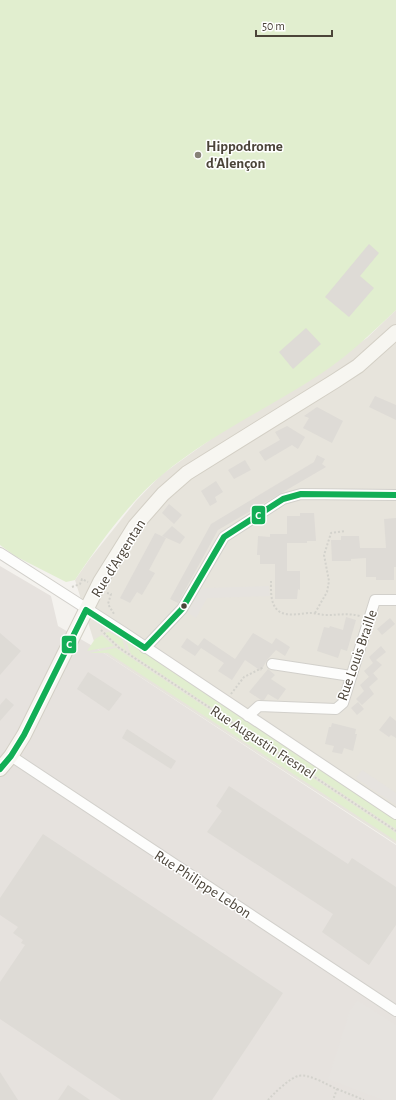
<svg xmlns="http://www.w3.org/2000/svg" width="396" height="1100" font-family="'Alegreya Sans',sans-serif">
	<rect width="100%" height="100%" fill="#f4f2ee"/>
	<polygon fill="#e7e4dc" points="396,310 396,844 96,648 75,580 89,560 136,501 161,475 214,437 367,338"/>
	<polygon fill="#e6e2de" points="0,566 51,596 58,626 96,648 396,845 396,1100 0,1100"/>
	<g fill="#e1eecf">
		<path d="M0,0H396V310C373,332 349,355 322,373C269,408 211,434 162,475C129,502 99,544 75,580L66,582L15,556L0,545Z"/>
		<polygon points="109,632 122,639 126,651 104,633"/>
		<polygon points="102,635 114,646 87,651 95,639"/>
		<polygon points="126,641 396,820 396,829 131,654"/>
		<polygon points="116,648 396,833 396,841 108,653 89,653"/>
	</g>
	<g fill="#e6e3df">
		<polygon points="269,586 270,596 207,598 196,618 188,613 200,590 205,588"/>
		<polygon points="362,770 396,793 396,805 356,778"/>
		<polygon points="357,1000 396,1025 396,1100 383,1100 328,1079 350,1010"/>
	</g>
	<g fill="#dedbd6">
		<polygon points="369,244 379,253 360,276 374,288 349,317 325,297"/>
		<polygon points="306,328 321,344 293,369 279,352"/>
		<polygon points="375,396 396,405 396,420 369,407"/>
		<polygon points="317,407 343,421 332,443 303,428 309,418 304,416"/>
		<polygon points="287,426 305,437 298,449 292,445 265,461 259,452 280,440 275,432"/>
		<polygon points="317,455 325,459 322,464 326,467 218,530 178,603 170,599 211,524 314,462"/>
		<polygon points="245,460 251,470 234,479 228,470"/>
		<polygon points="216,481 223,492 215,497 217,502 210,506 201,491"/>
		<polygon points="169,504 182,515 174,524 162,513"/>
		<polygon points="300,513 314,513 316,541 307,541 307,543 287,543 287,571 300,571 300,590 298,589 297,599 275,599 275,564 260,564 260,555 257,555 258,536 270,537 270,534 287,534 287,516 300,516"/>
		<polygon points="396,518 396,567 394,567 394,580 376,580 376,577 366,577 366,558 351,559 351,561 332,561 331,540 341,540 341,536 359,536 360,548 386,548 384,519"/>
		<polygon points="172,526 185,537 180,544 162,536"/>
		<polygon points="155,533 166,538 149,570 155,573 142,595 137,592 130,603 120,598"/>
		<polygon points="346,617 356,620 347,651 341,649 338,658 317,651 324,627 329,628 330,626 343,630"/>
		<polygon points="390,618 395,624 382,635 377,629"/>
		<polygon points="0,633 21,651 0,675"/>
		<polygon points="253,633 272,644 276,638 290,647 285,656 276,650 267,660 261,671 245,660 232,680 218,671 224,663 201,648 195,656 181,647 187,638 198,646 204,638 235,659"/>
		<polygon points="381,646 386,652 376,660 382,665 369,677 364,671 373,663 369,657"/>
		<polygon points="268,669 275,675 271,679 286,689 278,700 268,694 264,700 261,700 249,692"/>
		<polygon points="88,672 122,694 109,711 77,689"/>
		<polygon points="373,673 378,679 369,687 374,694 362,705 356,699 364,691 360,685"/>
		<polygon points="6,698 14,705 0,721 0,705"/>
		<polygon points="358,702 364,709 357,715 351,708"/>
		<polygon points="390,716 396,721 396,738 391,735 389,737 379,730"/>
		<polygon points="332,723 356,729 355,734 357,734 353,751 344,748 342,754 332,752 334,746 325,744 329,727 331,727"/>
		<polygon points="127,729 176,761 171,769 122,738"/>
		<polygon points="229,786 348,864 352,858 396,887 396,925 369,965 322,932 333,914 207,832 222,811 216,806"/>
		<polygon points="43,834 283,993 212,1100 121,1100 0,1019 0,982 25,945 21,943 23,940 13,933 18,927 0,915 0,898"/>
		<polygon points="0,1072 18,1100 0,1100"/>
		<polygon points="68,1085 90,1100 58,1100"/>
	</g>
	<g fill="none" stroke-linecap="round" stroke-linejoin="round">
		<g stroke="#d2d0cb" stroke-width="12">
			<g id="street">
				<polyline points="0,553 123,632 396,814"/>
				<polyline points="145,648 182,609 224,537 283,499 301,494 396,495"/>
				<polyline points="272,664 351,676"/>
				<polyline points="248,716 259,706 336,709 343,703 375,600 396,600"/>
				<polyline points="11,756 396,1011"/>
			</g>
		</g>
		<g stroke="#d3cfc5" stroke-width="16">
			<polyline id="secondary" points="0,769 11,756 24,735 100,582 135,526 163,494 187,473 335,381 358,366 396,332"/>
		</g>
		<g stroke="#d3d2cc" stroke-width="2" stroke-dasharray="2 2" stroke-linecap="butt">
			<path d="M271,581C271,591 270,606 280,612C289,617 302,613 311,613C316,613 321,615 326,615C339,615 348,613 360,616"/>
			<polyline points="72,587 80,584 82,579 88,582"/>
			<polyline points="107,593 111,594 108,604 114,614"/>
			<polyline points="315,613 327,592 329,581 324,555 331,533 345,531"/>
			<polyline points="101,630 118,647 396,831"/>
			<polyline points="231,694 244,677 264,667"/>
			<polyline points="337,1089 364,1100"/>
			<path d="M268,1100C273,1094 290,1078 298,1076C309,1073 327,1085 337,1089L333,1100"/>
		</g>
		<use href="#street" stroke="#fdfdfc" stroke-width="10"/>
		<use href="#secondary" stroke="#f7f6f1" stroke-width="14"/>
		<g stroke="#fff" stroke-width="9">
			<polyline id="bus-1" points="0,769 11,756 24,735 86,610 145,648 182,609 224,537 283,499 301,494 396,495"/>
		</g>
		<use href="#bus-1" stroke="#12ae56" stroke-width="6"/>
	</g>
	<circle fill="#868178" stroke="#fff" stroke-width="1.5" cx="198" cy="155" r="4"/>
	<circle fill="#4b4439" stroke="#fff" stroke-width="1.5" cx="184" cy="606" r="3.5"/>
	<g text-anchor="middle" stroke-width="3" stroke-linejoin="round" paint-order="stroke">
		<g font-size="15" font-weight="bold" fill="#4b4439" stroke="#fff" text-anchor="start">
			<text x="206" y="151">Hippodrome<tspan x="206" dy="17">d'Alençon</tspan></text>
		</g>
		<g font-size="15" fill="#4b4439" stroke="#fff">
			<text transform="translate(118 558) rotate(-58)" y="5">Rue d'Argentan</text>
			<text transform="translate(357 655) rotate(-71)" y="5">Rue Louis Braille</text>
			<text transform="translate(263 742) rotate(33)" y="5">Rue Augustin Fresnel</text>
			<text transform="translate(203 884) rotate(33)" y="5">Rue Philippe Lebon</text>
		</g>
	</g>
	<g stroke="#fff" stroke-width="1.5">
		<rect x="251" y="505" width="15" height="20" rx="4" fill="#12ae56"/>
		<rect x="61" y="635" width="16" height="19" rx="4" fill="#12ae56"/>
	</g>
	<g font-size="11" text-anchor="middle" font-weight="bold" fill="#fff">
		<text x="258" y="519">C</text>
		<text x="69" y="648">C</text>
	</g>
	<path d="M256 30v6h76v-6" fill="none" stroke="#4b4439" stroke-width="2"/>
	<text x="262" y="30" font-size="12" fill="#4b4439" stroke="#ffffff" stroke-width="3" paint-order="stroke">50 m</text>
</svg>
